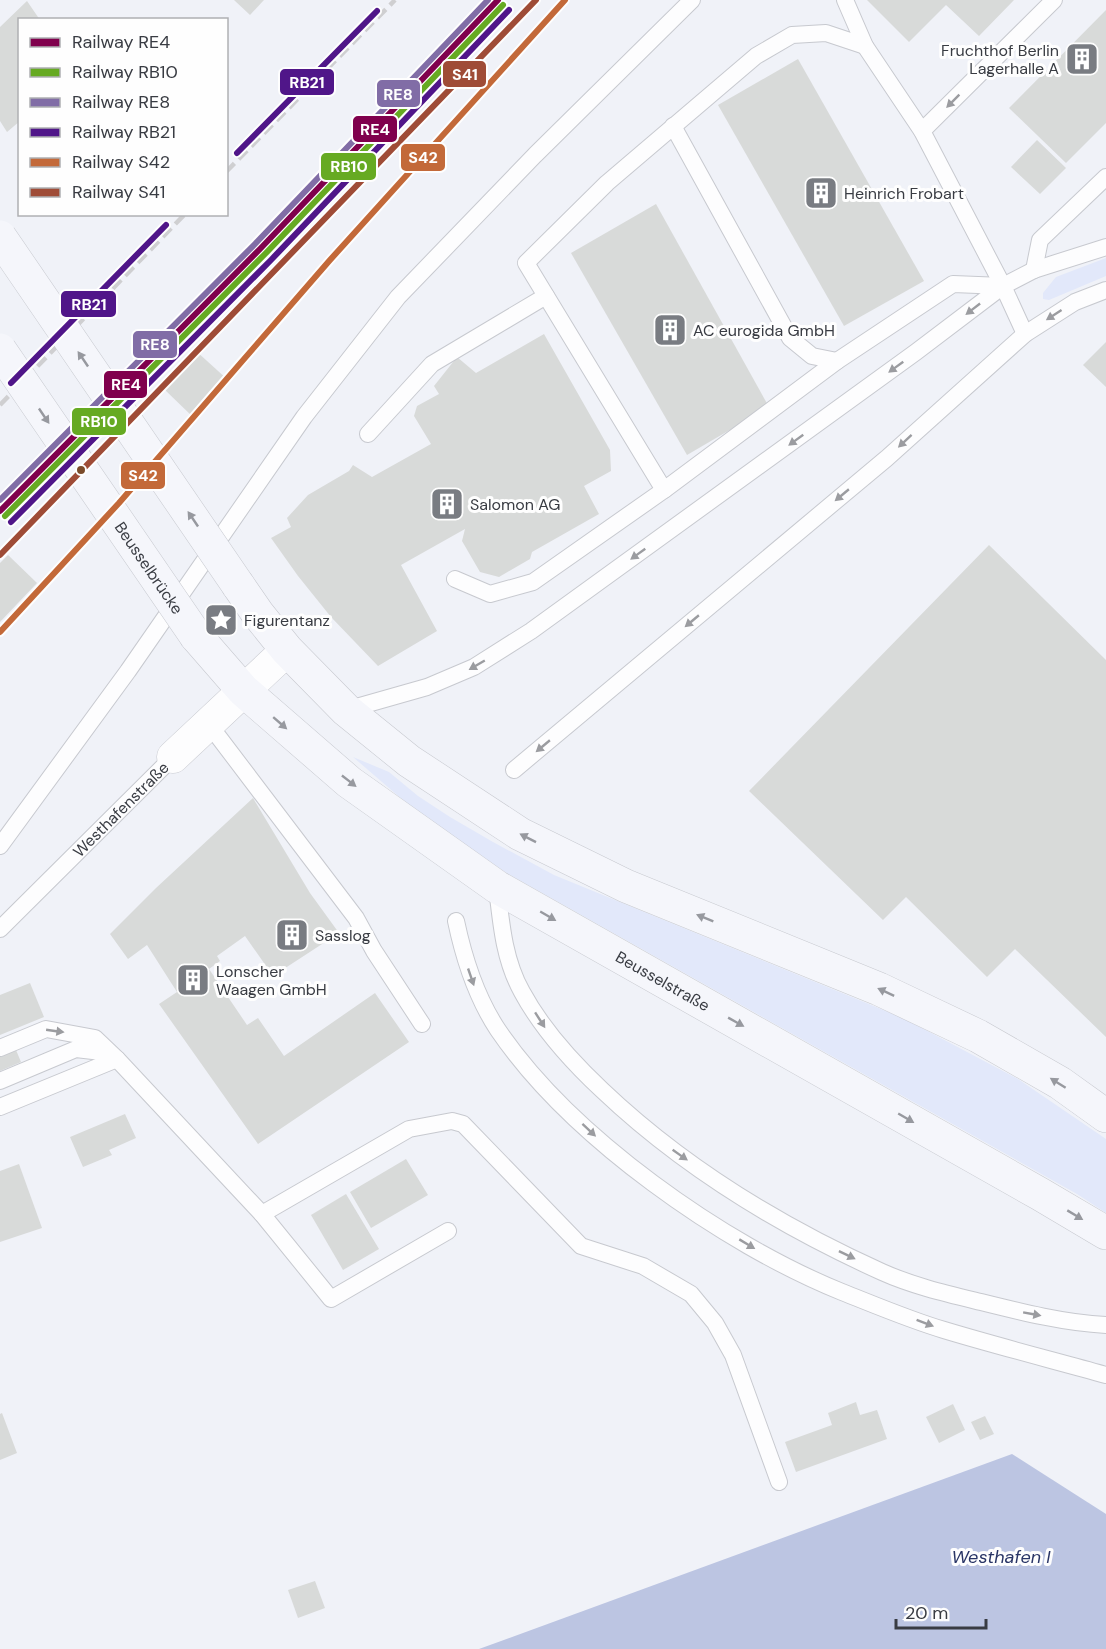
<svg xmlns="http://www.w3.org/2000/svg" width="1106" height="1649" font-family="'DM Sans',sans-serif">
	<rect width="100%" height="100%" fill="#f0f2f8"/>
	<g fill="#e2e8fa">
		<polygon points="1106,258 1106,276 1049,300 1043,299 1043,293 1056,277"/>
		<polygon points="353,757 389,772 418,796 450,817 493,842 554,875 903,1018 1018,1079 1106,1139 1106,1213 1077,1194 505,872 418,813"/>
	</g>
	<polygon fill="#bcc5e2" points="1012,1454 1106,1514 1106,1649 479,1649"/>
	<g fill="#d8dad9">
		<polygon points="234,0 264,0 250,15"/>
		<polygon points="867,0 1014,0 979,36 946,5 909,42"/>
		<polygon points="27,1 40,20 20,20 20,121 7,132 0,121 0,27"/>
		<polygon points="1106,10 1106,123 1066,163 1009,108"/>
		<polygon points="798,59 924,281 844,326 718,105"/>
		<polygon points="1037,140 1066,168 1040,194 1011,167"/>
		<polygon points="656,204 769,407 687,455 571,253"/>
		<polygon points="544,334 610,450 611,471 584,486 599,514 532,552 530,559 499,577 480,572 462,541 465,529 401,565 437,631 378,666 331,617 298,576 271,538 291,527 287,518 308,495 349,471 353,465 372,477 431,444 414,416 417,406 439,394 434,386 457,357 476,373"/>
		<polygon points="1106,342 1106,387 1083,365"/>
		<polygon points="196,351 228,380 194,418 164,389"/>
		<polygon points="989,545 1106,660 1106,1037 1015,949 987,977 906,897 883,920 749,791"/>
		<polygon points="8,555 37,583 0,622 0,563"/>
		<polygon points="253,798 310,893 339,933 273,976 245,936 217,956 220,961 209,969 247,1025 258,1018 284,1056 375,993 409,1042 258,1144 159,1004 177,992 147,945 128,959 110,934 156,888"/>
		<polygon points="30,983 44,1017 0,1035 0,995"/>
		<polygon points="16,1050 21,1062 0,1071 0,1056"/>
		<polygon points="125,1114 136,1138 109,1150 112,1155 83,1167 70,1137"/>
		<polygon points="406,1159 428,1195 371,1228 350,1192"/>
		<polygon points="19,1164 42,1228 0,1242 0,1171"/>
		<polygon points="346,1194 379,1249 343,1270 311,1215"/>
		<polygon points="856,1402 860,1415 877,1410 887,1439 796,1472 785,1442 832,1425 828,1413"/>
		<polygon points="953,1404 965,1430 939,1443 926,1417"/>
		<polygon points="2,1413 17,1453 0,1460 0,1414"/>
		<polygon points="985,1416 994,1434 980,1440 971,1422"/>
		<polygon points="315,1581 325,1608 298,1618 288,1590"/>
	</g>
	<g fill="none" stroke-linecap="round" stroke-linejoin="round">
		<g stroke="#c7c9cf" stroke-width="18">
			<g id="lane">
				<polyline points="845,0 865,46 922,131 1003,286 1025,334"/>
				<polyline points="673,126 790,338 812,356 837,361"/>
				<polyline points="922,131 1054,0"/>
				<polyline points="1034,270 1040,240 1106,177"/>
				<polyline points="368,434 432,364 546,296"/>
				<polyline points="664,490 526,263 607,183 756,56 792,35 826,33 865,46"/>
				<polyline points="455,579 490,594 533,582 664,490 837,361 953,284 1003,286"/>
				<polyline points="346,710 427,687 474,667 531,631 916,352 1003,286 1034,270 1106,247"/>
				<polyline points="208,723 356,918 374,951 422,1024"/>
				<polyline points="514,770 887,458 1025,334 1075,302 1106,290"/>
				<polyline points="0,846 128,671 304,417 398,297 535,155 692,0"/>
				<path d="M497,887C501,923 504,960 522,992C542,1029 571,1061 602,1090C683,1167 780,1226 882,1272C913,1286 948,1294 981,1302C1021,1312 1065,1323 1106,1325"/>
				<path d="M456,921C464,959 476,997 498,1030C571,1137 723,1244 842,1292C875,1305 910,1320 944,1330C997,1346 1052,1360 1106,1375"/>
				<path id="s1" d="M0,929L173,757"/>
				<polyline points="0,1048 46,1029 95,1038 117,1059 262,1214 331,1299 448,1231"/>
				<polyline points="0,1081 76,1049 110,1053"/>
				<polyline points="0,1107 117,1059"/>
				<polyline points="262,1214 409,1129 452,1121 463,1124 581,1246 643,1266 691,1294 715,1323 733,1355 779,1482"/>
			</g>
		</g>
		<g stroke="#c7c9cf" stroke-width="33">
			<polyline id="street" points="173,757 287,650"/>
		</g>
		<g stroke="#c7c9cf" stroke-width="34">
			<g id="secondary">
				<polyline points="238,585 258,614 287,650 346,710 409,761 520,834 626,886 879,989 978,1036 1060,1083 1106,1116"/>
				<path id="s2" d="M196,636L243,690L349,782L497,887L1040,1194L1106,1233"/>
			</g>
		</g>
		<use href="#lane" stroke="#fdfdfe" stroke-width="16"/>
		<use href="#street" stroke="#fdfdfe" stroke-width="32"/>
		<use href="#secondary" stroke="#f5f6fb" stroke-width="33"/>
		<g stroke="#cfcfd1" stroke-width="4.5" stroke-dasharray="12 6" stroke-linecap="butt">
			<polyline points="226,172 395,0"/>
			<polyline points="0,405 185,214"/>
		</g>
		<g stroke="#c7c9cf" stroke-width="34" stroke-linecap="butt">
			<g id="secondary-bridge">
				<polyline points="0,237 238,585"/>
				<path id="s3" d="M0,350L196,636"/>
			</g>
		</g>
		<use href="#secondary-bridge" stroke="#f5f6fb" stroke-width="33"/>
		<g stroke="#fefefe" stroke-width="10">
			<polyline id="rail-1" points="0,511 260,249 498,0"/>
		</g>
		<g stroke="#fefefe" stroke-width="10">
			<polyline id="rail-2" points="5,516 265,254 503,5"/>
		</g>
		<g stroke="#fefefe" stroke-width="10">
			<polyline id="rail-3" points="0,500 255,244 488,0"/>
		</g>
		<g stroke="#fefefe" stroke-width="10">
			<g id="rail-4">
				<polyline points="237,153 377,11"/>
				<polyline points="11,383 166,225"/>
				<polyline points="11,522 271,260 509,10"/>
			</g>
		</g>
		<g stroke="#fefefe" stroke-width="10">
			<polyline id="rail-5" points="0,632 119,503 330,260 565,0"/>
		</g>
		<g stroke="#fefefe" stroke-width="10">
			<polyline id="rail-6" points="0,555 536,0"/>
		</g>
		<use href="#rail-1" stroke="#80004d" stroke-width="6"/>
		<use href="#rail-2" stroke="#6a2" stroke-width="6"/>
		<use href="#rail-3" stroke="#816da6" stroke-width="6"/>
		<use href="#rail-4" stroke="#501689" stroke-width="6"/>
		<use href="#rail-5" stroke="#c36939" stroke-width="6"/>
		<use href="#rail-6" stroke="#9f4c37" stroke-width="6"/>
	</g>
	<defs><path id="oneway-solid" d="M-6-.8H1V-3.2L6.5 0L1 3.2V.8H-6Z" transform="scale(1.5)"/></defs>
	<g fill="#9b9ca0">
		<use href="#oneway-solid" transform="translate(953 101) rotate(135)"/>
		<use href="#oneway-solid" transform="translate(973 309) rotate(142)"/>
		<use href="#oneway-solid" transform="translate(1054 315) rotate(147)"/>
		<use href="#oneway-solid" transform="translate(896 367) rotate(144)"/>
		<use href="#oneway-solid" transform="translate(796 440) rotate(144)"/>
		<use href="#oneway-solid" transform="translate(905 441) rotate(137)"/>
		<use href="#oneway-solid" transform="translate(842 495) rotate(140)"/>
		<use href="#oneway-solid" transform="translate(638 554) rotate(144)"/>
		<use href="#oneway-solid" transform="translate(692 621) rotate(140)"/>
		<use href="#oneway-solid" transform="translate(477 665) rotate(150)"/>
		<use href="#oneway-solid" transform="translate(543 746) rotate(140)"/>
		<use href="#oneway-solid" transform="translate(471 977) rotate(71)"/>
		<use href="#oneway-solid" transform="translate(540 1020) rotate(57)"/>
		<use href="#oneway-solid" transform="translate(55 1031) rotate(8)"/>
		<use href="#oneway-solid" transform="translate(589 1130) rotate(43)"/>
		<use href="#oneway-solid" transform="translate(680 1155) rotate(35)"/>
		<use href="#oneway-solid" transform="translate(747 1244) rotate(31)"/>
		<use href="#oneway-solid" transform="translate(847 1255) rotate(26)"/>
		<use href="#oneway-solid" transform="translate(1032 1314) rotate(10)"/>
		<use href="#oneway-solid" transform="translate(925 1323) rotate(21)"/>
	</g>
	<g fill="#97999f">
		<use href="#oneway-solid" transform="translate(83 359) rotate(-124)"/>
		<use href="#oneway-solid" transform="translate(44 416) rotate(56)"/>
		<use href="#oneway-solid" transform="translate(193 519) rotate(-124)"/>
		<use href="#oneway-solid" transform="translate(280 723) rotate(41)"/>
		<use href="#oneway-solid" transform="translate(349 781) rotate(38)"/>
		<use href="#oneway-solid" transform="translate(528 838) rotate(-153)"/>
		<use href="#oneway-solid" transform="translate(548 916) rotate(30)"/>
		<use href="#oneway-solid" transform="translate(705 918) rotate(-158)"/>
		<use href="#oneway-solid" transform="translate(886 992) rotate(-155)"/>
		<use href="#oneway-solid" transform="translate(736 1022) rotate(29)"/>
		<use href="#oneway-solid" transform="translate(1058 1083) rotate(-148)"/>
		<use href="#oneway-solid" transform="translate(906 1118) rotate(30)"/>
		<use href="#oneway-solid" transform="translate(1075 1215) rotate(31)"/>
	</g>
	<defs>
		<g id="building-square" transform="scale(1.725)"><rect x="-9" y="-9" width="18" height="18" rx="4" fill="#797c82" stroke="#fefefe"/><path d="M-4-6H4V6H1V3H-1V6H-4ZM-2.5-4.3h1.7v1.8h-1.7ZM.8-4.3h1.7v1.8H.8ZM-2.5-1h1.7V.8h-1.7ZM.8-1h1.7V.8H.8Z" fill="#fff"/></g>
		<g id="sight-square" transform="scale(1.725)"><rect x="-9" y="-9" width="18" height="18" rx="4" fill="#797c82" stroke="#fefefe"/><path d="M0-6L1.8-2.2L6-1.7L2.9 1.2L3.7 5.4L0 3.3L-3.7 5.4L-2.9 1.2L-6-1.7L-1.8-2.2Z" fill="#fff"/></g>
	</defs>
	<g fill-rule="evenodd">
		<use href="#building-square" x="1082" y="59"/>
		<use href="#building-square" x="821" y="193"/>
		<use href="#building-square" x="670" y="330"/>
		<use href="#building-square" x="447" y="504"/>
		<use href="#sight-square" x="221" y="620"/>
		<use href="#building-square" x="292" y="935"/>
		<use href="#building-square" x="193" y="980"/>
	</g>
	<circle fill="#7a4b2a" stroke="#fefefe" stroke-width="2" cx="81" cy="470" r="5"/>
	<g text-anchor="middle" stroke-width="6" stroke-linejoin="round" paint-order="stroke">
		<g font-size="16" fill="#393c43" stroke="#fefefe" text-anchor="start">
			<text x="1059" y="56" text-anchor="end">Fruchthof Berlin<tspan x="1059" dy="18">Lagerhalle A</tspan></text>
			<text x="844" y="199">Heinrich Frobart</text>
			<text x="693" y="336">AC eurogida GmbH</text>
			<text x="470" y="510">Salomon AG</text>
			<text x="244" y="626">Figurentanz</text>
			<text x="315" y="941">Sasslog</text>
			<text x="216" y="977">Lonscher<tspan x="216" dy="18">Waagen GmbH</tspan></text>
		</g>
		<g font-size="16" fill="#393c43" stroke="#fefefe">
			<text dy="6" stroke="none"><textPath href="#s3" startOffset="264">Beusselbrücke</textPath></text>
			<text dy="6" stroke="none"><textPath href="#s1" startOffset="170">Westhafenstraße</textPath></text>
			<text dy="6" stroke="none"><textPath href="#s2" startOffset="584">Beusselstraße</textPath></text>
		</g>
		<g font-size="18" font-style="italic" fill="#293566" stroke="#fefefe">
			<text x="1001" y="1563">Westhafen I</text>
		</g>
	</g>
	<g stroke="#fefefe" stroke-width="2">
		<rect x="442" y="60" width="45" height="28" rx="6" fill="#9f4c37"/>
		<rect x="279" y="68" width="56" height="28" rx="6" fill="#501689"/>
		<rect x="376" y="79" width="45" height="29" rx="6" fill="#816da6"/>
		<rect x="352" y="115" width="46" height="28" rx="6" fill="#80004d"/>
		<rect x="400" y="143" width="46" height="29" rx="6" fill="#c36939"/>
		<rect x="320" y="152" width="57" height="29" rx="6" fill="#6a2"/>
		<rect x="60" y="290" width="57" height="28" rx="6" fill="#501689"/>
		<rect x="132" y="330" width="46" height="29" rx="6" fill="#816da6"/>
		<rect x="103" y="370" width="45" height="29" rx="6" fill="#80004d"/>
		<rect x="71" y="407" width="56" height="29" rx="6" fill="#6a2"/>
		<rect x="120" y="461" width="46" height="29" rx="6" fill="#c36939"/>
	</g>
	<g font-size="16" text-anchor="middle" font-weight="bold" fill="#fff">
		<text x="465" y="80">S41</text>
		<text x="307" y="88">RB21</text>
		<text x="398" y="100">RE8</text>
		<text x="375" y="135">RE4</text>
		<text x="423" y="163">S42</text>
		<text x="349" y="172">RB10</text>
		<text x="89" y="310">RB21</text>
		<text x="155" y="350">RE8</text>
		<text x="126" y="390">RE4</text>
		<text x="99" y="427">RB10</text>
		<text x="143" y="481">S42</text>
	</g>
	<rect x="18" y="18" width="210" height="198" fill="#fefefe" stroke="#afb0b3" stroke-width="1.5"/>
	<rect x="30" y="38" width="30" height="9" fill="#80004d" stroke="#afb0b3" stroke-width="1.5"/>
	<text x="72" y="48" font-size="18" fill="#393c43">Railway RE4</text>
	<rect x="30" y="68" width="30" height="9" fill="#66aa22" stroke="#afb0b3" stroke-width="1.5"/>
	<text x="72" y="78" font-size="18" fill="#393c43">Railway RB10</text>
	<rect x="30" y="98" width="30" height="9" fill="#816da6" stroke="#afb0b3" stroke-width="1.5"/>
	<text x="72" y="108" font-size="18" fill="#393c43">Railway RE8</text>
	<rect x="30" y="128" width="30" height="9" fill="#501689" stroke="#afb0b3" stroke-width="1.5"/>
	<text x="72" y="138" font-size="18" fill="#393c43">Railway RB21</text>
	<rect x="30" y="158" width="30" height="9" fill="#c36939" stroke="#afb0b3" stroke-width="1.5"/>
	<text x="72" y="168" font-size="18" fill="#393c43">Railway S42</text>
	<rect x="30" y="188" width="30" height="9" fill="#9f4c37" stroke="#afb0b3" stroke-width="1.5"/>
	<text x="72" y="198" font-size="18" fill="#393c43">Railway S41</text>
	<path d="M896 1619v9h90v-9" fill="none" stroke="#393c43" stroke-width="3"/>
	<text x="905" y="1619" font-size="18" fill="#393c43" stroke="#fefefe" stroke-width="4.5" paint-order="stroke">20 m</text>
</svg>
